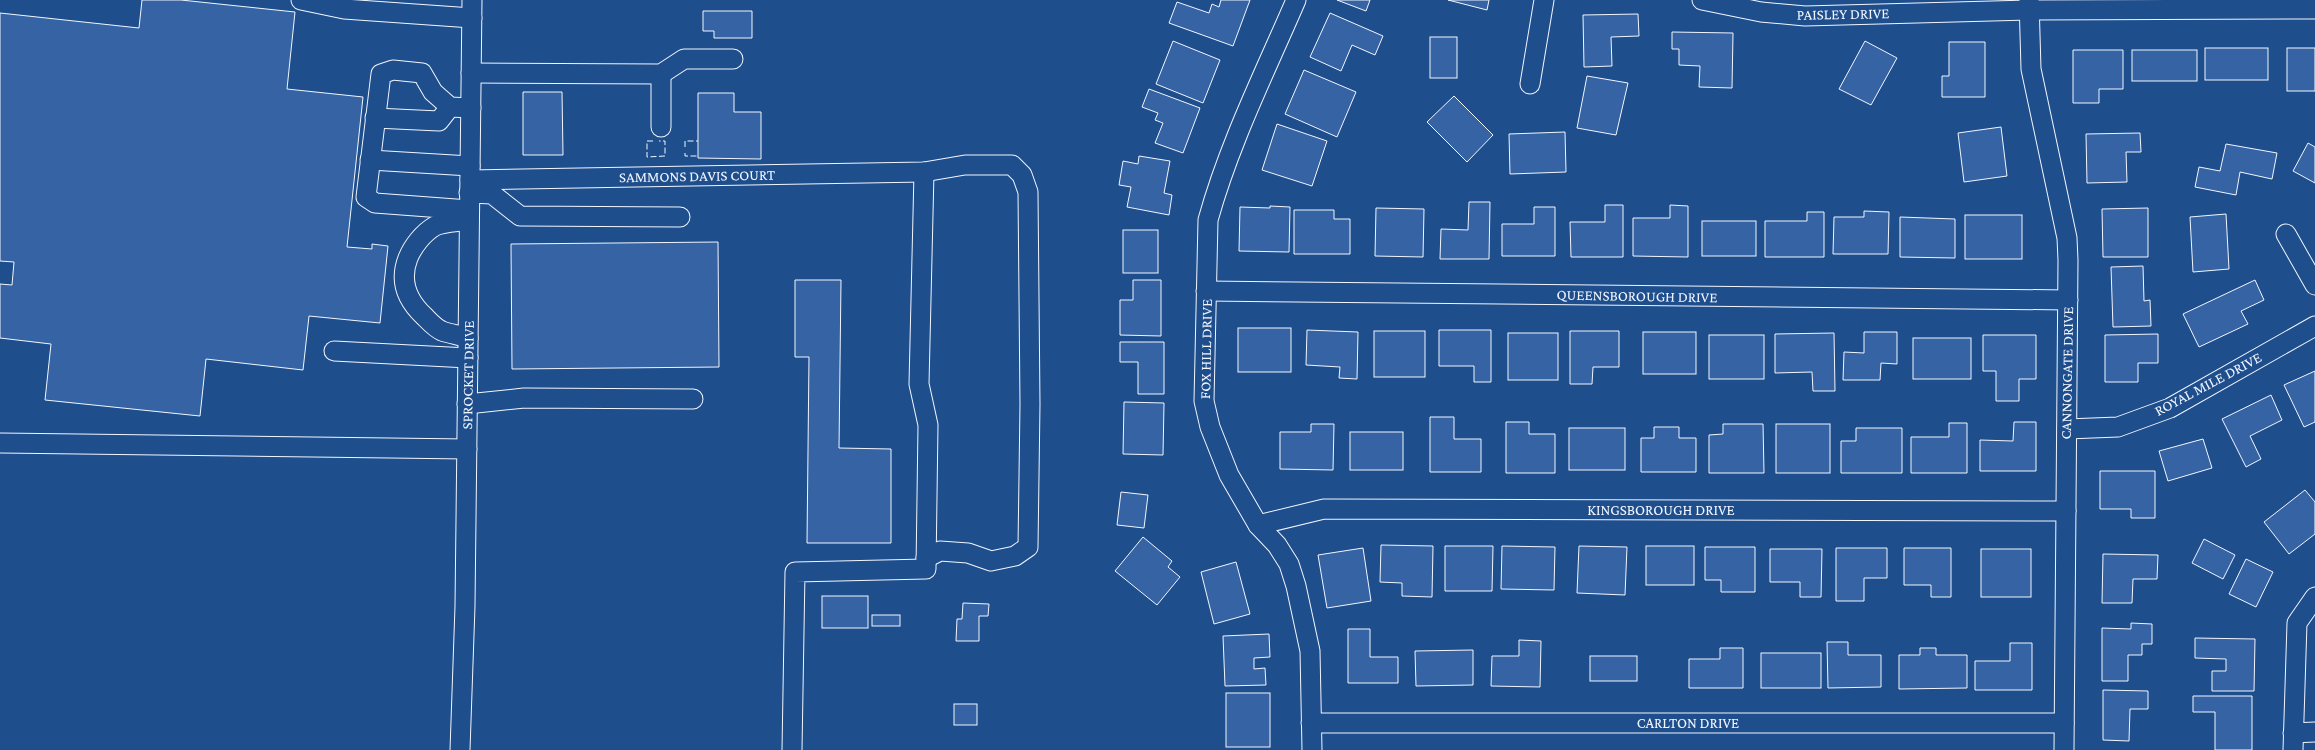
<svg xmlns="http://www.w3.org/2000/svg" width="2315" height="750" font-family="'Crimson Pro',serif">
	<rect width="100%" height="100%" fill="#1f4e8c"/>
	<g fill="#3563a3" stroke="#f2f6ff">
		<polygon points="142,0 181,0 295,12 287,89 363,97 347,247 372,249 372,244 388,246 380,323 309,316 303,370 206,359 200,416 45,400 51,344 0,338 0,284 12,285 14,262 0,261 0,13 139,28"/>
		<polygon points="1221,0 1250,0 1233,46 1169,23 1177,2 1209,13 1212,4 1219,7"/>
		<polygon points="1337,0 1370,0 1366,11"/>
		<polygon points="1448,0 1489,0 1487,10"/>
		<polygon points="703,11 752,11 752,38 714,38 714,31 703,31"/>
		<polygon points="1330,13 1383,36 1375,55 1352,45 1341,71 1310,57"/>
		<polygon points="1638,14 1639,36 1611,37 1612,66 1584,67 1583,15"/>
		<polygon points="1672,32 1733,33 1732,88 1699,87 1700,66 1679,65 1679,49 1672,49"/>
		<rect x="1430" y="37" width="27" height="41"/>
		<polygon points="1173,41 1220,60 1203,103 1156,84"/>
		<polygon points="1865,41 1897,58 1871,105 1839,89"/>
		<polygon points="1949,42 1985,42 1985,97 1942,97 1942,76 1949,76"/>
		<rect x="2205" y="48" width="63" height="32"/>
		<rect x="2287" y="48" width="28" height="43"/>
		<polygon points="2073,50 2123,50 2123,89 2099,89 2099,103 2073,103"/>
		<rect x="2132" y="50" width="65" height="31"/>
		<polygon points="1304,70 1356,92 1337,137 1285,114"/>
		<polygon points="1587,76 1628,83 1616,135 1577,128"/>
		<polygon points="1149,89 1200,108 1183,153 1155,143 1163,123 1155,120 1158,113 1142,107"/>
		<polygon points="523,92 562,92 563,155 523,155"/>
		<polygon points="698,93 734,93 734,112 761,112 761,159 698,158"/>
		<polygon points="1454,96 1493,135 1467,162 1427,122"/>
		<polygon points="1277,124 1327,141 1312,186 1262,170"/>
		<polygon points="2001,127 2007,176 1964,182 1958,133"/>
		<polygon points="1565,132 1566,172 1510,174 1509,134"/>
		<polygon points="2140,133 2141,152 2126,152 2127,182 2087,183 2086,134"/>
		<polygon points="2308,143 2315,147 2315,183 2293,171"/>
		<polygon points="2226,144 2277,153 2272,179 2240,172 2236,195 2195,187 2199,167 2220,171"/>
		<polygon points="1139,156 1170,161 1164,193 1172,195 1169,215 1127,207 1131,187 1119,185 1123,161 1138,164"/>
		<polygon points="1469,202 1490,202 1489,259 1440,259 1441,229 1468,230"/>
		<polygon points="1605,205 1623,205 1623,257 1571,257 1570,222 1605,222"/>
		<polygon points="1670,205 1688,206 1688,257 1633,256 1633,218 1670,218"/>
		<polygon points="1270,206 1290,207 1289,252 1239,251 1240,207 1270,208"/>
		<polygon points="1534,207 1555,207 1555,256 1502,256 1502,224 1534,224"/>
		<polygon points="1376,208 1424,209 1423,257 1375,256"/>
		<polygon points="2148,208 2148,257 2103,257 2102,209"/>
		<polygon points="1294,210 1334,210 1334,219 1350,219 1350,254 1294,254"/>
		<polygon points="1864,211 1889,212 1888,254 1833,254 1834,217 1864,217"/>
		<polygon points="1807,212 1824,212 1824,257 1765,257 1765,221 1807,221"/>
		<polygon points="2226,214 2229,269 2193,272 2190,217"/>
		<rect x="1965" y="215" width="57" height="44"/>
		<polygon points="1900,217 1955,219 1955,258 1900,257"/>
		<rect x="1702" y="221" width="54" height="35"/>
		<rect x="1123" y="230" width="35" height="43"/>
		<polygon points="718,242 719,367 512,369 511,244"/>
		<polygon points="2143,266 2144,301 2150,300 2151,326 2113,327 2111,267"/>
		<polygon points="795,280 841,280 839,448 891,449 891,543 807,543 809,357 795,357"/>
		<polygon points="1133,280 1161,280 1161,336 1120,335 1120,300 1133,300"/>
		<polygon points="2255,280 2264,300 2241,311 2248,324 2199,347 2183,314"/>
		<rect x="1238" y="328" width="53" height="44"/>
		<polygon points="1307,330 1358,332 1357,379 1339,378 1340,367 1306,365"/>
		<polygon points="1439,330 1491,330 1491,382 1474,382 1474,366 1439,366"/>
		<rect x="1374" y="331" width="51" height="46"/>
		<polygon points="1570,331 1619,331 1619,367 1593,367 1592,384 1570,384"/>
		<rect x="1643" y="332" width="53" height="42"/>
		<polygon points="1864,332 1897,332 1897,364 1881,363 1880,380 1843,380 1844,352 1864,353"/>
		<rect x="1508" y="333" width="50" height="47"/>
		<polygon points="1834,333 1835,391 1813,391 1812,372 1775,373 1775,334"/>
		<polygon points="2158,334 2158,363 2138,363 2138,382 2105,382 2105,335"/>
		<rect x="1709" y="335" width="55" height="44"/>
		<polygon points="1983,335 2036,335 2036,379 2019,379 2019,401 1996,401 1996,371 1983,371"/>
		<rect x="1913" y="338" width="58" height="41"/>
		<polygon points="1120,342 1164,342 1164,394 1138,394 1138,362 1120,362"/>
		<polygon points="2315,371 2315,422 2304,427 2284,385"/>
		<polygon points="2271,395 2282,420 2250,436 2261,459 2246,467 2222,419"/>
		<polygon points="1124,402 1164,403 1163,455 1123,454"/>
		<polygon points="1430,417 1454,417 1454,439 1481,439 1481,472 1430,472"/>
		<polygon points="1506,422 1529,422 1529,434 1555,434 1555,473 1506,473"/>
		<polygon points="2014,422 2036,422 2036,471 1980,471 1980,440 2013,441"/>
		<polygon points="1949,423 1967,423 1967,473 1911,473 1911,437 1949,437"/>
		<polygon points="1311,424 1334,424 1333,470 1280,469 1280,432 1311,432"/>
		<polygon points="1723,424 1763,424 1764,473 1709,473 1709,435 1723,434"/>
		<rect x="1776" y="424" width="54" height="49"/>
		<polygon points="1654,427 1679,427 1679,438 1696,438 1696,472 1641,472 1641,438 1654,438"/>
		<rect x="1569" y="428" width="56" height="42"/>
		<polygon points="1856,428 1902,428 1902,473 1841,473 1841,441 1856,441"/>
		<rect x="1350" y="432" width="53" height="38"/>
		<polygon points="2203,439 2212,468 2168,481 2159,451"/>
		<polygon points="2100,471 2155,471 2155,518 2131,518 2131,509 2100,509"/>
		<polygon points="2305,490 2315,502 2315,534 2289,554 2264,522"/>
		<polygon points="1121,492 1148,495 1144,528 1117,525"/>
		<polygon points="1143,537 1172,561 1168,567 1180,577 1157,605 1115,571"/>
		<polygon points="2204,539 2235,555 2223,579 2192,563"/>
		<polygon points="1381,545 1433,546 1432,597 1402,596 1402,583 1380,582"/>
		<polygon points="1445,546 1493,546 1492,591 1445,591"/>
		<polygon points="1502,546 1555,547 1554,590 1501,589"/>
		<polygon points="1579,546 1627,547 1625,595 1577,593"/>
		<rect x="1646" y="546" width="48" height="39"/>
		<polygon points="1705,547 1755,547 1755,592 1721,592 1721,580 1705,580"/>
		<polygon points="1363,548 1371,601 1327,608 1318,555"/>
		<polygon points="1836,548 1887,548 1887,578 1864,578 1864,601 1836,601"/>
		<polygon points="1904,548 1951,548 1951,597 1931,597 1931,585 1904,585"/>
		<polygon points="1770,549 1822,549 1821,597 1800,597 1800,582 1770,582"/>
		<rect x="1981" y="549" width="50" height="48"/>
		<polygon points="2103,554 2158,555 2157,579 2133,579 2132,603 2102,603"/>
		<polygon points="2246,559 2273,572 2256,607 2229,594"/>
		<polygon points="1236,562 1250,614 1214,624 1201,572"/>
		<rect x="822" y="596" width="46" height="32"/>
		<polygon points="963,603 989,604 988,616 979,616 979,641 956,641 957,619 962,619"/>
		<rect x="872" y="615" width="28" height="11"/>
		<polygon points="2131,623 2152,624 2152,644 2142,644 2142,655 2128,655 2128,681 2102,681 2102,628 2131,629"/>
		<polygon points="1348,629 1370,629 1370,657 1398,657 1398,683 1348,683"/>
		<polygon points="1269,634 1270,657 1254,658 1254,669 1265,668 1266,685 1225,686 1223,636"/>
		<polygon points="2195,638 2255,639 2254,691 2212,691 2212,671 2226,671 2226,659 2195,658"/>
		<polygon points="1519,640 1541,641 1540,687 1491,686 1492,656 1519,656"/>
		<polygon points="1827,642 1848,642 1848,655 1881,655 1881,687 1828,688"/>
		<polygon points="2010,643 2032,643 2032,690 1975,690 1975,661 2010,661"/>
		<polygon points="1720,648 1743,648 1743,688 1689,688 1689,659 1720,659"/>
		<polygon points="1920,648 1936,648 1936,655 1967,655 1967,688 1899,689 1899,655 1920,655"/>
		<polygon points="1473,650 1473,685 1416,686 1415,651"/>
		<rect x="1761" y="653" width="60" height="35"/>
		<rect x="1590" y="656" width="47" height="25"/>
		<polygon points="2103,690 2148,691 2148,709 2130,709 2129,741 2103,740"/>
		<rect x="1226" y="693" width="44" height="54"/>
		<polygon points="2193,696 2252,696 2252,750 2215,750 2215,712 2193,712"/>
		<rect x="954" y="704" width="23" height="21"/>
	</g>
	<g fill="none" stroke-linecap="round" stroke-linejoin="round">
		<g stroke="#f2f6ff" stroke-width="21">
			<g id="minor">
				<polyline points="301,0 344,9 472,18"/>
				<path d="M1296,0C1265,72 1229,144 1208,220L1204,401L1210,427L1229,475L1258,525L1277,545L1289,564L1296,586L1310,651L1312,750"/>
				<polyline points="1702,0 1761,12 1805,16 2029,10 2315,9"/>
				<polyline points="2029,0 2031,69 2067,238 2068,260 2064,750"/>
				<polyline points="471,73 661,74 684,59 733,59"/>
				<polyline points="661,74 661,127"/>
				<polyline points="1530,84 1544,0"/>
				<polyline points="375,118 439,121 450,107"/>
				<polyline points="370,160 470,166"/>
				<polyline points="470,180 924,172 965,165 1012,165 1022,175 1028,192 1030,404 1028,547 1015,556 991,561 968,553 940,551 926,558"/>
				<polyline points="469,193 492,194 520,216 680,217"/>
				<polyline points="469,210 375,203 366,197 381,74 393,70 422,73 433,92 450,107 471,108"/>
				<polyline points="2286,234 2315,285"/>
				<polyline points="1206,291 2068,300"/>
				<path d="M468,338C460,335 450,334 442,331C435,328 429,321 424,316C407,300 399,281 408,258C413,246 423,233 435,226C444,222 459,222 469,220"/>
				<polyline points="334,351 468,358"/>
				<polyline points="467,404 524,398 693,399"/>
				<polyline points="2067,429 2118,427 2170,408 2315,326"/>
				<polyline points="0,443 467,449"/>
				<polyline points="1258,525 1324,509 2066,511"/>
				<polyline points="1311,723 2064,723"/>
				<polyline points="2293,733 2315,732"/>
				<polyline points="460,750 465,606 472,0"/>
				<polyline points="792,750 795,572 926,569 928,425 919,384 924,172"/>
				<polyline points="2293,750 2297,623 2315,597"/>
			</g>
		</g>
		<use href="#minor" stroke="#1f4e8c" stroke-width="19"/>
		<g stroke="#f2f6ff" stroke-width="1" stroke-dasharray="6 2.5" stroke-linecap="butt">
			<polyline points="653,141 647,141 647,157 665,156 665,141 659,141"/>
			<polyline points="685,147 685,141 698,141"/>
			<polyline points="685,153 685,156 698,156"/>
		</g>
	</g>
	<g text-anchor="middle" stroke-width="4" stroke-linejoin="round" paint-order="stroke">
		<g font-size="15" fill="#f2f6ff" stroke="#1f4e8c">
			<text transform="translate(1843 14) rotate(-1)" y="5">PAISLEY DRIVE</text>
			<text transform="translate(697 176) rotate(-1)" y="5">SAMMONS DAVIS COURT</text>
			<text transform="translate(1637 296) rotate(1)" y="5">QUEENSBOROUGH DRIVE</text>
			<text transform="translate(1206 349) rotate(-89)" y="5">FOX HILL DRIVE</text>
			<text transform="translate(2067 373) rotate(-89)" y="5">CANNONGATE DRIVE</text>
			<text transform="translate(468 375) rotate(-89)" y="5">SPROCKET DRIVE</text>
			<text transform="translate(2208 384) rotate(-28)" y="5">ROYAL MILE DRIVE</text>
			<text x="1661" y="515">KINGSBOROUGH DRIVE</text>
			<text x="1688" y="728">CARLTON DRIVE</text>
		</g>
	</g>
</svg>
